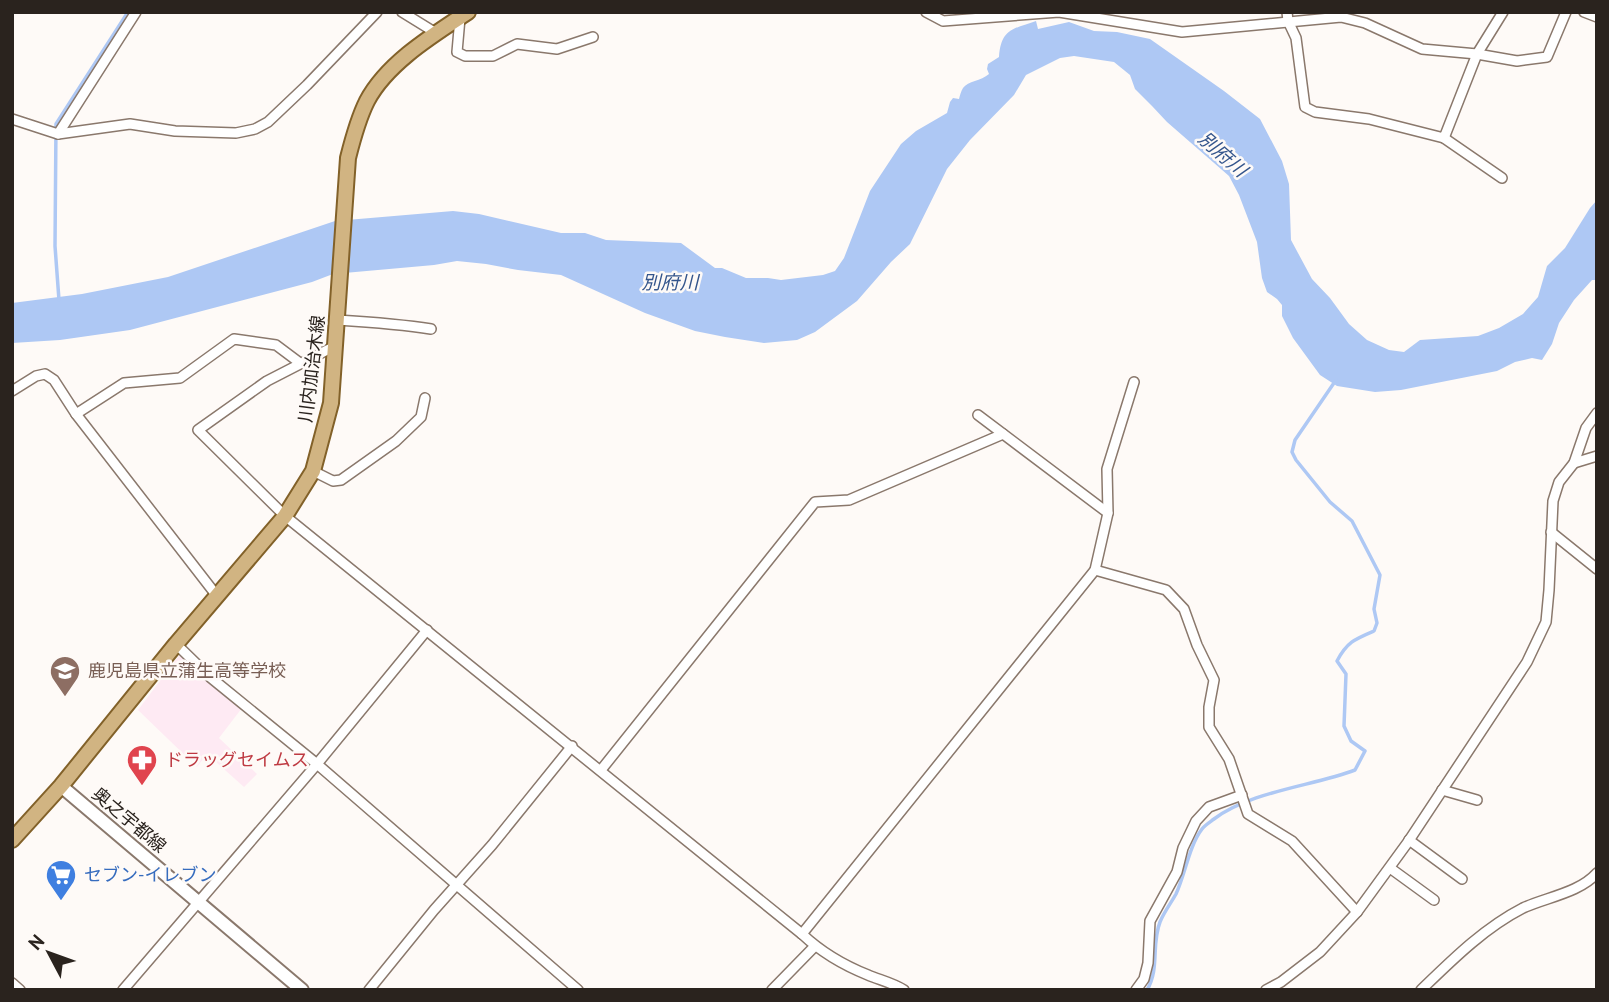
<svg xmlns="http://www.w3.org/2000/svg" width="1609" height="1002" font-family="'PT Sans','Noto Sans JP',sans-serif">
	<rect width="100%" height="100%" fill="#fefaf7"/>
	<polygon fill="#feeaf3" points="181,653 242,708 219,738 257,774 244,787 207,754 197,767 138,710"/>
	<path fill="#aec8f4" d="M1036,21L1038,29L1069,22L1094,31L1117,32L1150,39L1224,91L1260,119L1282,161L1289,184L1291,240L1312,279L1330,298L1349,324L1367,340L1389,350L1404,352L1420,340L1478,336L1499,328L1523,314L1538,297L1547,266L1565,248L1590,208L1597,200V280H1592L1574,300L1559,323L1552,344L1542,360L1532,358L1515,362L1497,371L1401,390L1375,392L1337,386L1320,375L1293,338L1282,316V305L1277,299L1267,292L1262,278L1257,242L1239,195L1229,176L1167,122L1152,106L1135,89L1130,75L1114,62L1074,56L1060,58L1026,75L1014,95L970,140L947,169L910,244L891,262L857,301L815,332L797,340L764,343L725,337L695,331L645,313L561,275L518,270L486,264L457,261L434,265L333,274L312,282L130,330L60,340L12,343V303L82,294L168,277L335,221L453,211L479,214L561,233H585L606,240L681,243L715,268H722L746,278H768L781,280L823,275L835,271L844,258L870,191L901,144L916,131L947,113L950,102L953,98L959,99C960,95 961,91 963,88C968,81 981,81 989,74L987,69L988,64L999,57C1001,29 1013,29 1036,21Z"/>
	<g fill="none" stroke-linecap="round" stroke-linejoin="round">
		<g stroke="#aec8f4" stroke-width="3.5">
			<polyline points="59,300 55,246 56,124 128,12"/>
			<path d="M1147,990C1160,968 1151,945 1160,922C1164,912 1171,903 1176,894C1185,875 1189,846 1202,829C1205,825 1210,822 1214,819C1251,791 1313,786 1355,770L1365,751L1351,741L1344,726L1346,674L1337,661C1347,642 1355,639 1374,631L1377,623L1374,609L1380,575L1352,521L1330,502L1296,460L1292,452L1295,440L1336,380"/>
		</g>
		<g stroke="#8a786c" stroke-width="12">
			<g id="street">
				<polyline points="402,12 436,33"/>
				<polyline points="926,12 943,21 1059,12 1182,32 1341,17 1365,23 1422,49 1477,54 1517,61 1547,57 1566,12"/>
				<polyline points="1287,12 1288,21 1296,38 1305,107 1315,112 1369,119 1444,138 1477,54 1503,12"/>
				<polyline points="1584,12 1597,17"/>
				<polyline points="460,18 457,52 465,56 493,56 517,44 557,49 593,37"/>
				<polyline points="12,119 58,134 130,124 175,131 236,133 255,129 268,122 307,85 377,12"/>
				<polyline points="58,134 136,12"/>
				<polyline points="1444,138 1502,178"/>
				<path d="M337,320C369,322 400,324 431,329"/>
				<path d="M335,346L267,381L198,430L285,516L802,934C821,952 843,965 868,975C880,980 893,983 904,990"/>
				<polyline points="12,391 36,376 45,374 54,380 76,414 217,596"/>
				<polyline points="76,414 124,383 180,378 234,339 276,345 300,363"/>
				<polyline points="978,415 1108,513"/>
				<polyline points="1574,463 1597,456"/>
				<polyline points="313,471 333,481 341,480 396,441 421,417 425,398"/>
				<polyline points="1551,532 1597,569"/>
				<polyline points="1095,570 1166,590 1184,609 1197,645 1214,680 1209,707 1209,727 1229,759 1248,814 1292,841 1357,912"/>
				<polyline points="176,644 210,677 317,764 578,990"/>
				<polyline points="601,770 815,502 849,500 1003,434"/>
				<polyline points="1442,790 1477,800"/>
				<polyline points="1409,840 1462,879"/>
				<polyline points="1390,868 1434,900"/>
				<polyline points="802,934 1095,570 1108,513 1107,469 1134,382"/>
				<polyline points="12,983 20,990"/>
				<polyline points="123,990 317,764 427,630"/>
				<polyline points="369,990 434,910 492,845 572,746"/>
				<polyline points="772,990 815,946"/>
				<polyline points="1136,990 1144,979 1148,963 1150,921 1177,872 1183,848 1196,821 1209,807 1242,795"/>
				<polyline points="1266,990 1281,982 1320,952 1357,912 1408,842 1527,662 1546,622 1549,590 1553,501 1559,482 1574,463 1586,428 1597,413"/>
				<path d="M1421,990C1452,960 1484,928 1523,908C1547,897 1579,893 1597,873"/>
			</g>
		</g>
		<g stroke="#8a786c" stroke-width="16">
			<polyline id="secondary" points="61,786 302,990"/>
		</g>
		<g stroke="#826129" stroke-width="18">
			<path id="primary" d="M12,840L61,786L176,644L285,516L313,471L331,403L348,158C353,138 358,119 367,101C387,63 433,35 468,12"/>
		</g>
		<use href="#street" stroke="#fff" stroke-width="9"/>
		<use href="#secondary" stroke="#fff" stroke-width="12"/>
		<use href="#primary" stroke="#d1b482" stroke-width="14"/>
	</g>
	<defs>
		<g id="school-pin" transform="scale(1.575)"><path d="M0 17L-7.5 6A9.5 9.5 0 1 1 7.5 6Z" fill="#8d6e63" stroke="#fefaf7"/><path d="M0-5L7-2L0 1L-7-2ZM-4 1L0 2.5L4 1V4Q0 6-4 4Z" fill="#fff"/></g>
		<g id="pharmacy-pin" transform="scale(1.575)"><path d="M0 17L-7.5 6A9.5 9.5 0 1 1 7.5 6Z" fill="#e0444e" stroke="#fefaf7"/><path d="M-2-6h4v4h4v4h-4v4h-4v-4h-4v-4h4Z" fill="#fff"/></g>
		<g id="supermarket-pin" transform="scale(1.575)"><path d="M0 17L-7.5 6A9.5 9.5 0 1 1 7.5 6Z" fill="#3f7fe0" stroke="#fefaf7"/><path d="M-6-5.5h2.5l.6 2H6L4.5 2H-2.5L-4.4-4H-6ZM-1.5 3.2a1.3 1.3 0 1 0 .1 0ZM3 3.2a1.3 1.3 0 1 0 .1 0Z" fill="#fff"/></g>
	</defs>
	<g fill-rule="evenodd">
		<use href="#school-pin" x="65" y="671"/>
		<use href="#pharmacy-pin" x="142" y="760"/>
		<use href="#supermarket-pin" x="61" y="875"/>
	</g>
	<g text-anchor="middle" stroke-width="5" stroke-linejoin="round" paint-order="stroke">
		<g font-size="18" fill="#2a231e" stroke="#fefaf7">
			<text transform="translate(312 369) rotate(-83)" y="6">川内加治木線</text>
			<text transform="translate(129 820) rotate(40)" y="6">奥之宇都線</text>
		</g>
		<g font-size="18" fill="#785e54" stroke="#fefaf7" text-anchor="start">
			<text x="88" y="677">鹿児島県立蒲生高等学校</text>
		</g>
		<g font-size="18" fill="#be3a42" stroke="#fefaf7" text-anchor="start">
			<text x="165" y="766">ドラッグセイムス</text>
		</g>
		<g font-size="18" fill="#366cbe" stroke="#fefaf7" text-anchor="start">
			<text x="84" y="881">セブン-イレブン</text>
		</g>
		<g font-size="19" font-style="italic" fill="#34558c" stroke="#fefaf7">
			<text transform="translate(1223 154) rotate(41)" y="7">別府川</text>
			<text x="670" y="289">別府川</text>
		</g>
	</g>
	<rect width="1609" height="1002" fill="none" stroke="#2a231e" stroke-width="28"/>
	<g transform="translate(49 953) rotate(311)" stroke="#fefaf7" stroke-width="5" paint-order="stroke">
	<path d="M0-5L12 26L0 18L-12 26Z" fill="#2a231e"/>
	<text y="-10" font-size="19" font-weight="bold" text-anchor="middle" fill="#2a231e">N</text>
	</g>
</svg>
